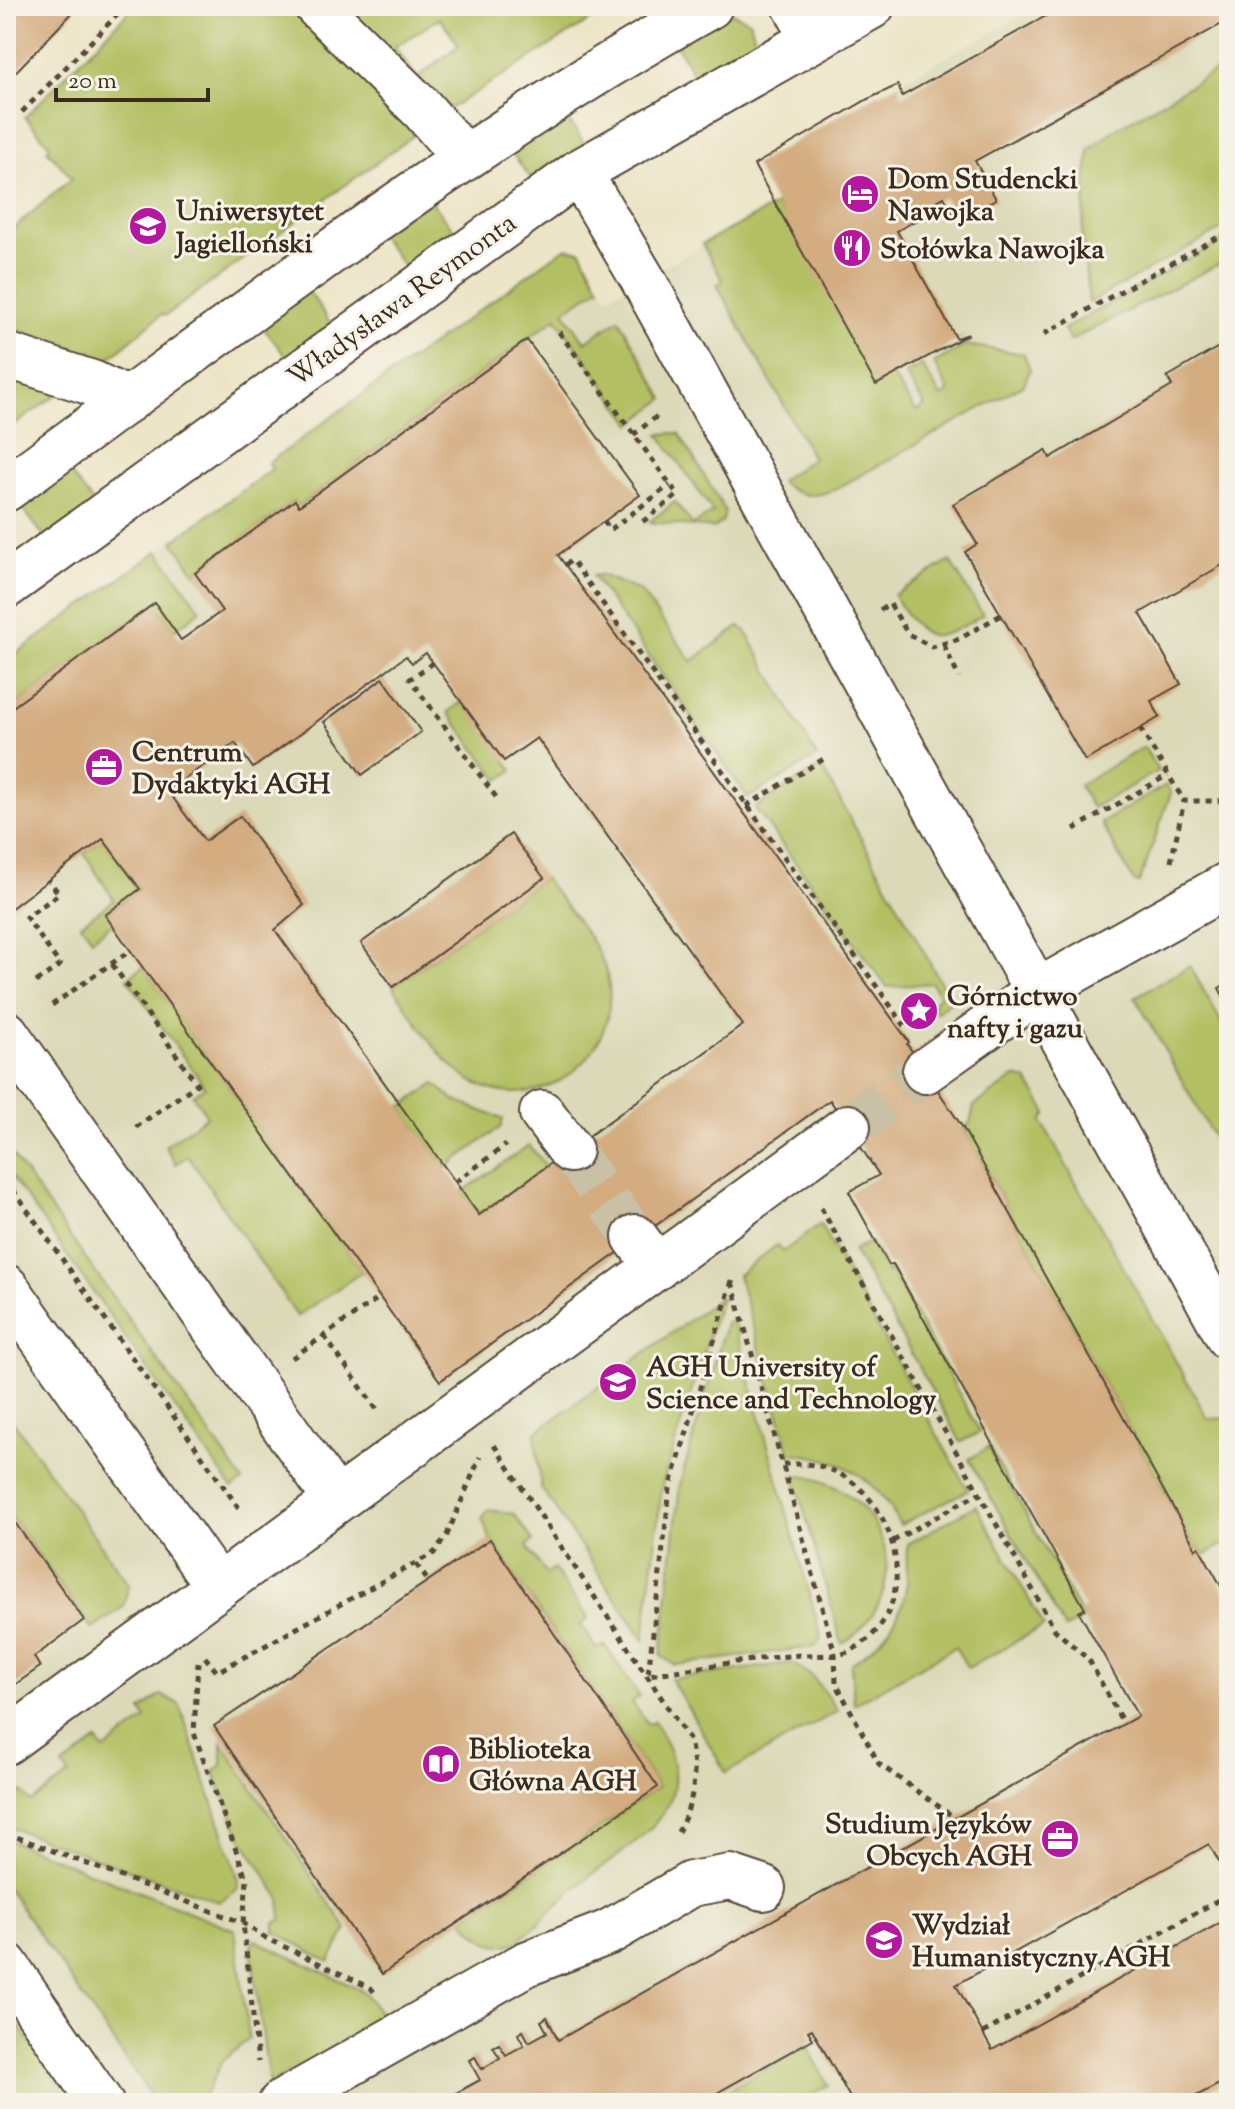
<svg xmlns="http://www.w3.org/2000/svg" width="1235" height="2109" font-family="'Sorts Mill Goudy',serif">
	<rect width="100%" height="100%" fill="#f7f3e8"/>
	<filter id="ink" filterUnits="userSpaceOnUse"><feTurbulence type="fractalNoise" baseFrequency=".0125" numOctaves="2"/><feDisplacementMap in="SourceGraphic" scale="16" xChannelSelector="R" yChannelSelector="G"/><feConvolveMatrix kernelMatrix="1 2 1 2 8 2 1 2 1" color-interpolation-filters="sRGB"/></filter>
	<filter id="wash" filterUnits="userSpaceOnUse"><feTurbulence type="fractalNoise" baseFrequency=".006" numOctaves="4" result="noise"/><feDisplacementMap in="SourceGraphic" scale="32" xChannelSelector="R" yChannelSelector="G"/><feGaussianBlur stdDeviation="1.8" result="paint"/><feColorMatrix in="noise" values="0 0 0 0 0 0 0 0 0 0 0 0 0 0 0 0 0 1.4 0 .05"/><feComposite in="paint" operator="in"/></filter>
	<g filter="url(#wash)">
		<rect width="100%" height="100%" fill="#ece5c8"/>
		<polygon fill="#dbd9b8" points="1041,6 1229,6 1229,2103 6,2103 6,661 272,469 268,463 565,248 581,251 607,297 776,206 834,117"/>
		<g fill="#b2c063" stroke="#767540" stroke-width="2" fill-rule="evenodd">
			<polygon points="134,6 300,6 412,123 413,136 165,316 162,314 107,360 6,326 6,235 72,178 47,150 50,146 25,117"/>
			<path d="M338,6H613L451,108L436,103ZM440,18L459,45L417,78L395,47Z"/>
			<polygon points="732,13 750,21 755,38 753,49 699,85 674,41"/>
			<polygon points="1229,63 1229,225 1089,303 1082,237 1089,150 1112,131"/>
			<polygon points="560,108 589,150 535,184 505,144"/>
			<polygon points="429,198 461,239 411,276 379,234"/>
			<path d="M776,205L916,411L925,406L905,374L922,365L941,397L949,392L934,363L966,345L1024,354L1030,370L1024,384L834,490C813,498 796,497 780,481L813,458L717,285L723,281L702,244Z"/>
			<polygon points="1229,237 1229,259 1070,341 1064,329"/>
			<polygon points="565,248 581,251 600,287 564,311 585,342 619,319 664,399 632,424 556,318 299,506 294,501 195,573 173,541 272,469 268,463"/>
			<polygon points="306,287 335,330 291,363 258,321"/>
			<polygon points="6,368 66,388 6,431"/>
			<polygon points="679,433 725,511 723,521 714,528 649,522 675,502 693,525 713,512 659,434"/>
			<polygon points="63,464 95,505 46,539 15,499"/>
			<polygon points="158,551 201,610 174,630 155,604 6,712 6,661"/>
			<path d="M950,561L983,615C933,644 925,646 894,595Z"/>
			<polygon points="601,575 640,591 692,661 739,627 745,630 817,757 748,798 593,576"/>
			<polygon points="462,702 513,770 499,780 448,712"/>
			<polygon points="1144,747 1158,771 1092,808 1079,785"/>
			<polygon points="821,766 951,1001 936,1013 932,1008 939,995 932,983 887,987 755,808"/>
			<polygon points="1166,785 1171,793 1139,883 1134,882 1101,823"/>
			<polygon points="103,839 140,889 106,914 112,924 92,939 81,924 114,900 84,853"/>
			<path d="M544,878C566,909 605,946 609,986C617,1066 526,1126 460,1073C433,1052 413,1015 393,987Z"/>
			<polygon points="1190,966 1229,1036 1229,1165 1135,997"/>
			<polygon points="143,967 362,1272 297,1316 188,1156 176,1164 165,1146 207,1116 193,1095 205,1087 127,978"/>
			<polygon points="1015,1077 1027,1080 1047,1113 1042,1122 1208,1419 1229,1418 1229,1541 1204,1556 1199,1547 1196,1549 963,1128 970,1123 974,1106"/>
			<polygon points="435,1084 456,1101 503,1119 501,1127 445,1168 401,1107"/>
			<polygon points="529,1145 547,1167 479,1215 462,1192"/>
			<polygon points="6,1146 243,1481 232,1488 6,1169"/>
			<path d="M820,1224L968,1490L900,1525C876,1477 842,1458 790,1453L738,1275L777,1245L783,1252Z"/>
			<polygon points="870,1242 887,1273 891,1270 980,1432 961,1442 853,1250"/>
			<polygon points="721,1297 662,1485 644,1640 541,1488 535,1433"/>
			<polygon points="733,1320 822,1639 814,1647 675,1665 661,1656 680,1484 726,1324"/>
			<polygon points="6,1411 129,1585 123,1607 92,1629 6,1510"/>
			<polygon points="989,1447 1083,1618 1065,1629 969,1459"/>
			<path d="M794,1475C886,1484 923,1591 842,1644Z"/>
			<path d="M976,1505L1044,1626L968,1668L955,1647L854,1704L851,1664C882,1643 903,1620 907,1582C908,1569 905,1556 908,1544Z"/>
			<path d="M489,1510L514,1514L533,1541L527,1546L546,1574L554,1569L588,1618L581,1625L597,1649L605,1645L639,1696L632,1702L648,1724L654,1722C707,1801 647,1833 589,1877C571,1890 555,1907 539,1923C532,1930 522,1935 517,1943C492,1950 478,1939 463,1919L658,1787L490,1539L482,1518Z"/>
			<polygon points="792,1663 812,1676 838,1711 726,1773 671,1679"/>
			<polygon points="161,1695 179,1704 239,1880 237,1890 219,1902 6,1826 6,1804 22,1792 31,1802 69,1775 63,1766 97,1741 104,1750 146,1719 141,1710"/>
			<polygon points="222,1743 347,1929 329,1962 275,1932 275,1922 282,1920 280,1898 240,1835 214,1772 222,1765"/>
			<polygon points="6,1839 235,1930 249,2039 222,2061 201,2103 156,2103 6,1886"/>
			<polygon points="255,1940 365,1992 383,2018 269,2084 251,1946"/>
			<polygon points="6,2008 73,2103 6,2103"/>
			<polygon points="807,2045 828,2085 796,2103 706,2103"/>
		</g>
		<g id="blocks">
			<g fill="#d3ac80" fill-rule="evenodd">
				<polygon points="6,6 79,6 6,82"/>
				<polygon points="1064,6 1229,6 1229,20 975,161 996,199 958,220 944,197 933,203 936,209 897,231 956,338 969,334 876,385 754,165 868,99 898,85 902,96"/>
				<path d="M527,340L640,495L558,555L909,1042L907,1044L963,1128L1196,1549L1199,1547L1229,1600V1880L1209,1844L956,1985L992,2050L1229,1918V2079L1183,2103H853L812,2029L808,2031L813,2039L699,2103H438L480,2080L469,2060L475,2057L482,2069L500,2058L493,2047L499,2044L506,2055L524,2045L518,2034L523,2031L529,2042L547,2032L541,2021L547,2017L558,2040L1138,1716L1079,1612L1085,1609L893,1264L889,1265L849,1192L879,1175L830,1100L440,1381L105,915L140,889L103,839L6,912V712L155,603L181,640L222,611L195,573L295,500L299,506ZM426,653L504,761L537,738L743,1025L479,1215L275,930L304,905L240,816L205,841L168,791L235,743L253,768L406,656L412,663Z"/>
				<polygon points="1229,341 1229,561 1140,613 1181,684 1151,701 1160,717 1085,761 965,552 977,544 953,504 1046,450 1050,458 1172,386 1167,377"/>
				<polygon points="383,678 421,732 362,775 324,722"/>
				<polygon points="511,834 544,878 393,987 361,943"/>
				<polygon points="1229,982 1229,1007 1219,988"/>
				<polygon points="6,1510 84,1620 34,1657 40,1667 13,1686 6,1676"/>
				<polygon points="490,1539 658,1787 382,1974 214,1726"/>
			</g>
		</g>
	</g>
	<g filter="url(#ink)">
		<use href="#blocks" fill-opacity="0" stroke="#564638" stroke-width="2"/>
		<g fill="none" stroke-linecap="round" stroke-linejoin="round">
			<g stroke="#c9c0a6" stroke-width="44" stroke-dasharray="44 22" stroke-linecap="butt">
				<polyline points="848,1127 925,1071"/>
				<polyline points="570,1150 635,1237"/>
			</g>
			<g stroke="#564638" stroke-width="48">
				<g id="minor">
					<polyline points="317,6 423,110 464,157"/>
					<polyline points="795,6 813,38"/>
					<polyline points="579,172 642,278 1229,1338"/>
					<polyline points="6,355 92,383 128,400"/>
					<path d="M6,489C237,322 461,145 710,6"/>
					<polyline points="6,586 579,172 872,6"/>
					<polyline points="6,1033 336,1500"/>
					<polyline points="925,1071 1038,991 1229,884"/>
					<polyline points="542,1113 570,1150"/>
					<polyline points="635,1237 657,1267"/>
					<polyline points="6,1287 218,1587"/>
					<polyline points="6,1742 848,1127"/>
					<polyline points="6,1965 101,2103"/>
					<polyline points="281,2103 526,1964 609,1932 691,1884 730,1877 763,1888"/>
				</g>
			</g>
			<g stroke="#564638" stroke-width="5" stroke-dasharray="6 6" stroke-linecap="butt">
				<polyline points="22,112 126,6"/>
				<polyline points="559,332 678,495 642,522"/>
				<polyline points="1044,334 1229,231"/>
				<polyline points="633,435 661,413"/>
				<polyline points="604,521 610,530 670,485"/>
				<polyline points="565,565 572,560 576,566 905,1026"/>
				<polyline points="880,610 890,604 908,634 932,647 959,639 1001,615"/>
				<polyline points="944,645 959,678"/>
				<polyline points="433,663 410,679 496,797"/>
				<polyline points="1140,728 1184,801"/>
				<polyline points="746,806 827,757"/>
				<polyline points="1074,829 1168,775"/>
				<polyline points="1171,862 1184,801 1222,801 1229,798"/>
				<polyline points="112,964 197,1084 132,1130"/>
				<polyline points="36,982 60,965 26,917 59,894 48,879"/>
				<polyline points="52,1005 131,950"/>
				<polyline points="6,1180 241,1511"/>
				<polyline points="455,1182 506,1145"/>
				<polyline points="821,1208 1055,1630 1089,1660 1123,1723"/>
				<path d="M732,1281L670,1488L648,1675C698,1668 749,1659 799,1655C814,1654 834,1658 848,1652C928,1614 900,1493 826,1468C812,1463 797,1464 783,1464"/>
				<polyline points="732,1282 835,1654 836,1683 879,1764 955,1818"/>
				<polyline points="324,1336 378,1411"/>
				<polyline points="292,1358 380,1297"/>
				<path d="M494,1445L690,1741C698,1775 694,1801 678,1832"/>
				<polyline points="893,1541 979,1493"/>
				<polyline points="416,1564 428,1581"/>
				<polyline points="205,1657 217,1672 434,1553 447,1535 480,1457"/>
				<polyline points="198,1662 194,1733 247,1881 243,1923 258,2062"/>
				<polyline points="6,1833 243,1923 266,1938 371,1988 375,1993"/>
				<polyline points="983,2033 1229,1894"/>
			</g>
			<use href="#minor" stroke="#fff" stroke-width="44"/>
		</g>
	</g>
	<defs>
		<g id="hotel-disc" transform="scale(2)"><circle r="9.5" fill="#b5179e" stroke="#f7f3e8"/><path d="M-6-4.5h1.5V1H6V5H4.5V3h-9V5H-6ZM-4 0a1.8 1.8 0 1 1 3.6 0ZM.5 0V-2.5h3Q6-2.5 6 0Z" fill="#fff"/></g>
		<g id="university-disc" transform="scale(2)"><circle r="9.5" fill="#b5179e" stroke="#f7f3e8"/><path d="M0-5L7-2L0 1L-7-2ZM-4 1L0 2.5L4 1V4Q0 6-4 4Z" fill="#fff"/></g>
		<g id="restaurant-disc" transform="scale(2)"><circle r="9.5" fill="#b5179e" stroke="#f7f3e8"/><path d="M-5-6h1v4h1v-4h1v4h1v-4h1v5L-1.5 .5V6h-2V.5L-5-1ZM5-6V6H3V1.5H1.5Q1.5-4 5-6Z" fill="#fff"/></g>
		<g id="office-disc" transform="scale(2)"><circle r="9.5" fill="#b5179e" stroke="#f7f3e8"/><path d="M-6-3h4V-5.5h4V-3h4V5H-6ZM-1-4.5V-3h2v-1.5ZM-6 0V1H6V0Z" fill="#fff"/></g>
		<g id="sight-disc" transform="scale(2)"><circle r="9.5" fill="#b5179e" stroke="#f7f3e8"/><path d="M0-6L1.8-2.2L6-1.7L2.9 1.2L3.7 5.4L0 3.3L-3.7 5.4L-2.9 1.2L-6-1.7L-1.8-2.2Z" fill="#fff"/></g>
		<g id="library-disc" transform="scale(2)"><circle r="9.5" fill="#b5179e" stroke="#f7f3e8"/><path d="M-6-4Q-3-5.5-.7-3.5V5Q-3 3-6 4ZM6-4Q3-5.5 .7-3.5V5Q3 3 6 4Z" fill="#fff"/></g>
	</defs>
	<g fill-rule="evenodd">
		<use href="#hotel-disc" x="860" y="194"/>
		<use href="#university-disc" x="148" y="226"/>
		<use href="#restaurant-disc" x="852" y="248"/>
		<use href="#office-disc" x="104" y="767"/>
		<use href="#sight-disc" x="919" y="1011"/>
		<use href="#university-disc" x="618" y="1382"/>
		<use href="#library-disc" x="441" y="1764"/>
		<use href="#office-disc" x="1060" y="1839"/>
		<use href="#university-disc" x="884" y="1940"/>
	</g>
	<g text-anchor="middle" stroke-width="6" stroke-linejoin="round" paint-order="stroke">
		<g font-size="28" font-weight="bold" fill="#3b2a1e" stroke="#f7f3e8" text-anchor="start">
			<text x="888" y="188">Dom Studencki<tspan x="888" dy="32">Nawojka</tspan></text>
			<text x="176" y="220">Uniwersytet<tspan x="176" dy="32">Jagielloński</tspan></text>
			<text x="880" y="258">Stołówka Nawojka</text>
			<text x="132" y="761">Centrum<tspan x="132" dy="32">Dydaktyki AGH</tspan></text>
			<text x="947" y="1005">Górnictwo<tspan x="947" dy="32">nafty i gazu</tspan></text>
			<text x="646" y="1376">AGH University of<tspan x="646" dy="32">Science and Technology</tspan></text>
			<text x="469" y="1758">Biblioteka<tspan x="469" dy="32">Główna AGH</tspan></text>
			<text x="1032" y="1833" text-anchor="end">Studium Języków<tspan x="1032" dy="32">Obcych AGH</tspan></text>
			<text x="912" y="1934">Wydział<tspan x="912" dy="32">Humanistyczny AGH</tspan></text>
		</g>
		<g font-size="28" fill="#3b2a1e" stroke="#f7f3e8">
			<text transform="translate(401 299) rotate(-36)" y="10">Władysława Reymonta</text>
		</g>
	</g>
	<rect width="1235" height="2109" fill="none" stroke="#f7f3e8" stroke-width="32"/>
	<path d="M56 88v12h152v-12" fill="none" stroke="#3b2a1e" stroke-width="4"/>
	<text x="68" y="88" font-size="24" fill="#3b2a1e" stroke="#f7f3e8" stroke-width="6" paint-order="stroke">20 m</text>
</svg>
